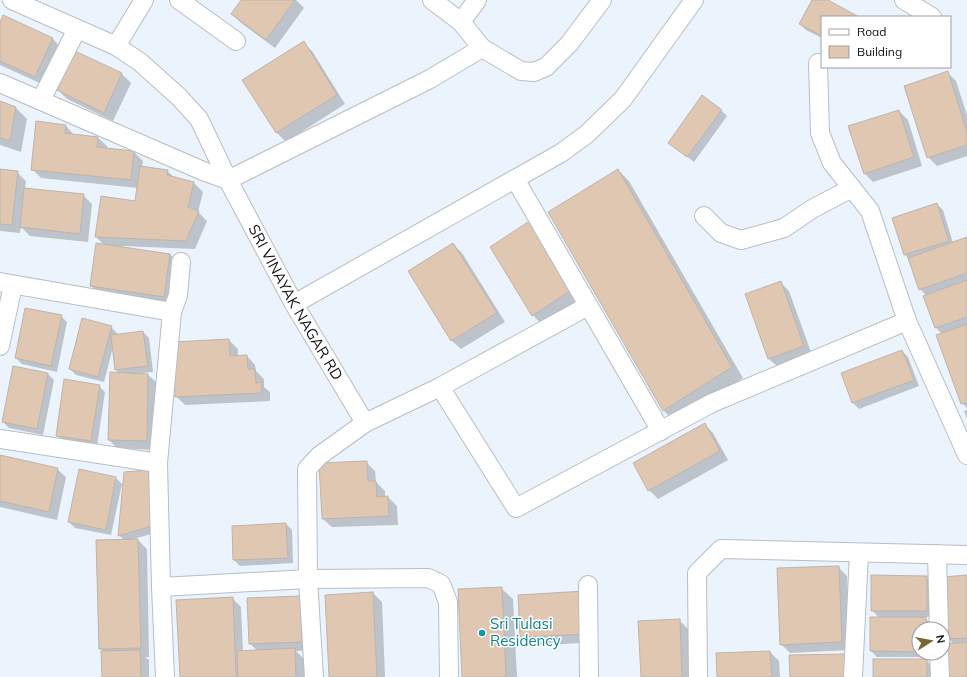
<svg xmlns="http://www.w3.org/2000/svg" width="967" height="677" font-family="Mulish,sans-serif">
	<rect width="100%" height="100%" fill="#ebf4fd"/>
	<g fill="#0003">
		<polygon points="242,0 296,0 304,8 275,48 241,23 232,14"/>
		<polygon points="813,0 826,0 857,17 822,17 822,38 806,30 800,24"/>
		<polygon points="0,25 53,39 61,48 44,85 0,65"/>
		<polygon points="303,43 312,51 345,104 286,142 277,133 244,80"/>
		<polygon points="76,52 122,74 131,83 113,121 67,99 58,90"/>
		<polygon points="948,73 956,81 967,115 967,156 937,166 928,157"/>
		<polygon points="0,102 16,108 27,119 21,152 0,145"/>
		<polygon points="721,110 727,116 694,162 669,143"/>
		<polygon points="899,111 908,120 922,166 873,182 864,173"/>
		<polygon points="66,126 74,135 98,138 107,146 107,149 134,152 143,161 142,167 167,171 175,178 194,183 203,192 198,212 207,221 195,249 122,246 122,248 170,254 179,263 173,305 100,295 91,286 104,245 96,237 136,202 138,188 41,178 32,169"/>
		<polygon points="0,170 17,172 26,181 25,189 83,195 92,204 88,242 30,236 21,227 20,233 0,231"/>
		<polygon points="618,170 629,181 743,378 675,422 664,411 549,213"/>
		<polygon points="937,204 943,210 953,243 967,238 967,408 962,403 942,334 936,328 925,297 927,296 920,289 910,260 905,255 893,219"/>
		<polygon points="533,220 581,298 541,324 533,315"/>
		<polygon points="453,244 462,253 505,322 461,349 452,341 409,272"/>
		<polygon points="780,282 789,291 812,355 778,367 769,359"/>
		<polygon points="61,316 67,322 57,372 22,364 16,358"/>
		<polygon points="111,327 117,333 116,335 143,332 149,338 153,372 142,373 142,374 148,375 157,383 155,450 117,448 109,440 120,374 116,370 113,347 104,382 76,375 70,369"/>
		<polygon points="229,340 238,349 238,357 247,356 255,365 256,371 264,379 264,387 270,392 270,401 185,405 176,396"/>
		<polygon points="902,351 908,357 919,386 859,409 853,403"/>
		<polygon points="48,374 54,380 43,435 9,428 3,422"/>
		<polygon points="99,386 105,392 97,446 63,441 57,435"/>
		<polygon points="967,410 967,419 964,411"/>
		<polygon points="705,425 713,433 728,460 658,499 649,490"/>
		<polygon points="0,456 57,469 66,477 57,520 0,507"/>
		<polygon points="366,462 375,471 376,482 385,491 385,497 388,497 397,506 398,525 332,527 323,519"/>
		<polygon points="80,471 116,478 122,484 111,535 75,528 69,522"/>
		<polygon points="149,471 155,477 158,532 130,540 138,540 147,549 149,657 145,657 149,660 149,677 103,677 104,652 100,649 125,541 119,535"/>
		<polygon points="286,524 292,530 293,563 240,566 234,560 233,527"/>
		<polygon points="838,567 847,576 850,650 790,653 781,644"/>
		<polygon points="967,576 967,677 954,644 949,639"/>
		<polygon points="927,577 933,583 933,617 924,617 931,624 931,629 919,629 919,653 931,653 931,657 877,657 871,651 879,618 872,610"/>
		<polygon points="501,588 513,599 517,677 463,677"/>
		<polygon points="373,593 382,602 385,677 330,677"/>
		<polygon points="519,596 596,642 530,646 521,637"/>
		<polygon points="299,597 308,606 310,650 296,651 306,661 306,677 181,677 232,598 241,607 243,652 258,651 250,644"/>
		<polygon points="679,620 688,629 690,677 642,677"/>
		<polygon points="770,652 779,661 780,677 718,677"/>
		<polygon points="926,660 932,666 932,677 874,677"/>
	</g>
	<g fill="#e0c7b2" stroke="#bdb4ac">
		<polygon points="241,0 295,0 266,40 231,14"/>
		<polygon points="812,0 828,0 859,17 822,17 822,36 799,24"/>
		<polygon points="3,15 53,38 35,77 0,61 0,22"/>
		<polygon points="304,41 337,95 276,133 242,80"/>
		<polygon points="75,51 122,73 104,113 57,90"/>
		<polygon points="948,71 967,132 967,145 927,158 904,86"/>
		<polygon points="702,95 722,110 687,157 668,143"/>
		<polygon points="0,101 16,107 10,141 0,138"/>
		<polygon points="899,110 914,157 864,174 848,126"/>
		<polygon points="36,121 66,125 65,133 98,137 97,147 134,151 131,180 31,170"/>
		<polygon points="140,166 168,170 167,175 194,182 188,207 199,211 186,241 95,237 101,196 135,201"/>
		<polygon points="0,169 18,171 12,225 0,224"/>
		<polygon points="618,169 732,367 663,411 548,212"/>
		<polygon points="24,188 84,194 80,234 20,227"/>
		<polygon points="937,203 949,241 904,255 892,218"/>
		<polygon points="534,218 573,289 532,316 490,247"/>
		<polygon points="967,237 967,273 919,290 908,258"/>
		<polygon points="96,243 170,254 164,297 90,286"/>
		<polygon points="453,243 497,313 451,341 408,271"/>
		<polygon points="967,280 967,317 935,328 923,296"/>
		<polygon points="781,281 804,346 768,359 745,294"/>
		<polygon points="25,308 62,315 51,366 15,358"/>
		<polygon points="82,318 112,326 98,377 69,369"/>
		<polygon points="967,324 967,402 961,404 936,335"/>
		<polygon points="143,331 148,366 115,370 111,335"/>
		<polygon points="229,339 230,356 247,355 248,369 255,369 256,383 261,382 262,393 175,397 173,342"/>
		<polygon points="902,350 914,380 852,403 841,373"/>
		<polygon points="13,366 48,373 37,429 2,422"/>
		<polygon points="110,372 148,374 147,441 108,440"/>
		<polygon points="64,379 100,385 91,441 56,436"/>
		<polygon points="705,423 720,451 648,491 633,463"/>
		<polygon points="0,455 58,468 49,512 0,501"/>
		<polygon points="367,461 368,481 376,481 377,497 388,496 389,516 322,519 319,463"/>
		<polygon points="79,469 116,477 106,530 68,522"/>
		<polygon points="149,470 152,526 118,536 124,472"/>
		<polygon points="286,523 288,558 233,560 232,526"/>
		<polygon points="138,539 141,648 99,649 96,540"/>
		<polygon points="839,566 842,642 780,645 777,568"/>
		<polygon points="871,575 927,576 927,611 871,611"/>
		<polygon points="967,575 967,638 948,639 943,577"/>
		<polygon points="502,587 506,677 462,677 458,589"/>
		<polygon points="585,591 588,634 520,637 518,595"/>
		<polygon points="373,592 377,677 329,677 325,595"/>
		<polygon points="300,596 302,642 249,644 247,598"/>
		<polygon points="233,597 236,677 180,677 176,600"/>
		<polygon points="870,617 926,617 926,629 919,629 919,652 870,651"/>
		<polygon points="680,619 682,677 641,677 638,621"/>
		<polygon points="967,642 967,677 946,677 944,644"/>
		<polygon points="295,648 296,677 238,677 237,651"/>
		<polygon points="140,650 141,677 102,677 101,651"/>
		<polygon points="770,651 772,677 717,677 716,653"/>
		<polygon points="845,654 846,677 790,677 789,655"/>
		<rect x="873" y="659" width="54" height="18"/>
	</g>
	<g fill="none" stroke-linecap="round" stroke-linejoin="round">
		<g stroke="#b6bec6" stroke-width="20">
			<g id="street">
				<path id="s1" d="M12,0L116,46L140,62L179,97L199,119L228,180L294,304L365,423"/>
				<polyline points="179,0 236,41"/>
				<polyline points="904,0 932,17"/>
				<polyline points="461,22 477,0"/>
				<polyline points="116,46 144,0"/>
				<polyline points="482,48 521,71 534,72 546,67 569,44 602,0"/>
				<polyline points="818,63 820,133 832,163 870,211 907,321 967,455"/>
				<polyline points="0,83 203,171 228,180 430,79 482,48 461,22 432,0"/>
				<polyline points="41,100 77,29"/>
				<polyline points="515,179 661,431"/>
				<polyline points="704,216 721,233 741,240 784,228 812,209 852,188"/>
				<polyline points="0,282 172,312 158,463 161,587 165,677"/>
				<polyline points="294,304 561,153 587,134 623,99 694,0"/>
				<polyline points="588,306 440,387 516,508 712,403 907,321"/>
				<polyline points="172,312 178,295 181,262"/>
				<polyline points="0,346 13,285"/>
				<polyline points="0,439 158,463"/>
				<polyline points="937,554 939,629"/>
				<polyline points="588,585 589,677"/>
				<polyline points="161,587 308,579 307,469 319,456 365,423 440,387"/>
				<polyline points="939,653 940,677"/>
				<polyline points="314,677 308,579 428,578 441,584 448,602 449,677"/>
				<polyline points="698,677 697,573 721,549 967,555"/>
				<polyline points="853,677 859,553"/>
			</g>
		</g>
		<use href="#street" stroke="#fff" stroke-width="18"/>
	</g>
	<circle fill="#0f9aa8" stroke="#fff" stroke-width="1.5" cx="482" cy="633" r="4"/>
	<g text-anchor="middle" stroke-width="3" stroke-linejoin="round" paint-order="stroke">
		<g font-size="15" fill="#0c0f12" stroke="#fff">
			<text dy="5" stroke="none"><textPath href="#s1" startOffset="432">SRI VINAYAK NAGAR RD</textPath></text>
		</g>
		<g font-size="15" fill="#0d838f" stroke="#fff" text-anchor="start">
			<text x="490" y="629">Sri Tulasi<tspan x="490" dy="17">Residency</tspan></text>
		</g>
	</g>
	<rect x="821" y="16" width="130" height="52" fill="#ffffff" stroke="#9e9fa0"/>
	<rect x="829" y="29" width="20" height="6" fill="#ffffff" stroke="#9e9fa0"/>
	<text x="857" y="36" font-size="12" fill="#0c0f12">Road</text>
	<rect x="829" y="46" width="20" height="12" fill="#e0c7b2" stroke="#9e9fa0"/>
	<text x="857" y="56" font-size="12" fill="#0c0f12">Building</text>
	<g transform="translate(931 641) rotate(79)"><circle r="19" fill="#ffffff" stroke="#9e9fa0"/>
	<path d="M0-3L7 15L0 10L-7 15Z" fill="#786735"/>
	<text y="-6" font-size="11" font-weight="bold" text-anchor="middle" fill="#0c0f12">N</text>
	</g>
</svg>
